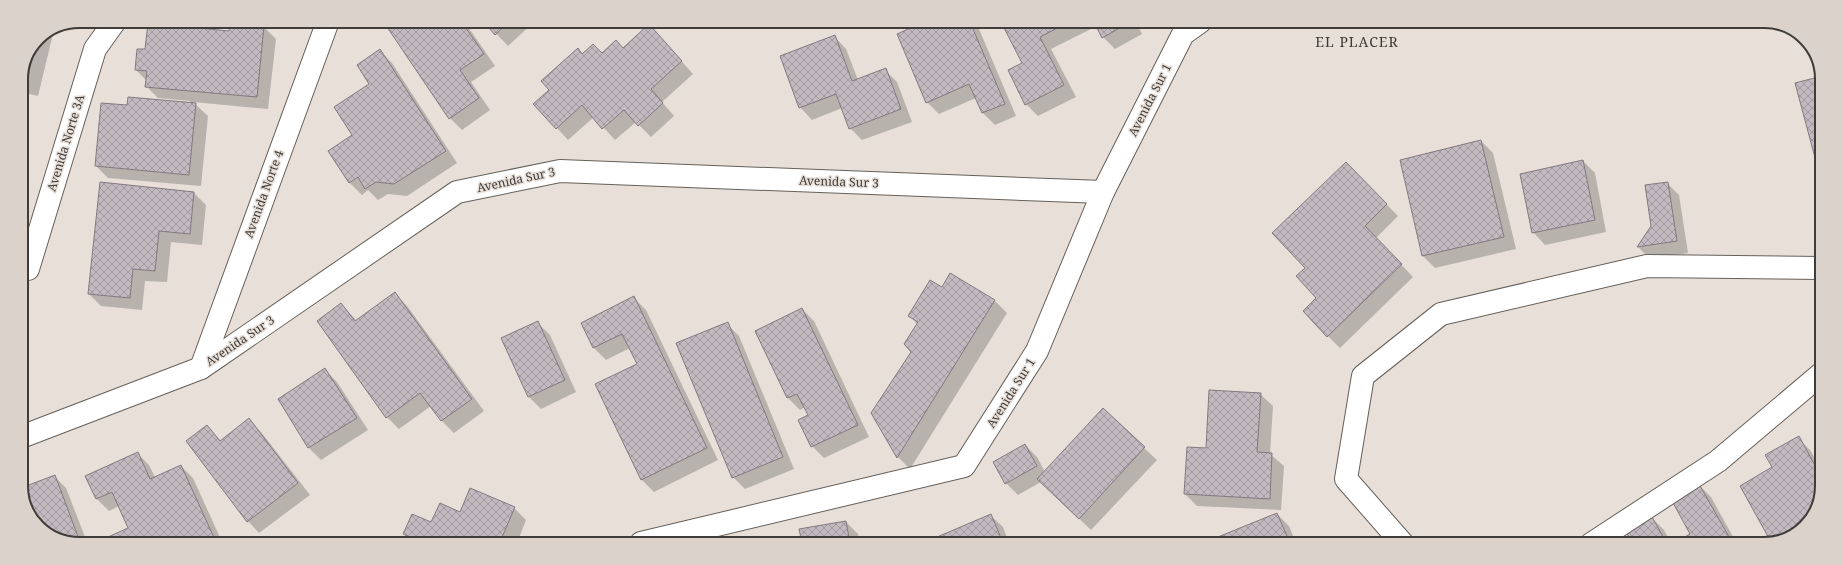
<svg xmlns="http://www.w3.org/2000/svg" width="1843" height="565" font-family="'Noto Serif',serif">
	<defs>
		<pattern id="building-cross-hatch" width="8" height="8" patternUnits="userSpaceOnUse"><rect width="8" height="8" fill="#c2bac0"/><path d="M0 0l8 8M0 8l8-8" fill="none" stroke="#9f989d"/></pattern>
	</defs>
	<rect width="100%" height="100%" fill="#e7dfd8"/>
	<g fill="#0003">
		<polygon points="384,21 464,21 495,66 471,82 490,110 462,130 450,118"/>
		<polygon points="484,21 534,22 508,46"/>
		<polygon points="927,22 976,22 1016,116 995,125 983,113 976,98 939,114 927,102"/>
		<polygon points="1002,22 1093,22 1095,27 1051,49 1076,97 1038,116 1026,104 1023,63"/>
		<polygon points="1095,22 1136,22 1142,34 1115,49 1103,37"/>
		<polygon points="264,27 276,39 268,109 193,102 208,116 201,186 108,178 96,166 128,106 190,103 190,101 158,98 146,86 147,81 136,70 146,50 230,32"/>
		<polygon points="51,32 53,34 38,96 21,92 21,79 38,38"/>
		<polygon points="834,36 846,49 858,80 885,70 897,82 912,122 862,140 850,128 842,108 812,120 800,107"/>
		<polygon points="661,38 693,74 662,102 674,116 651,137 636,122 615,140 594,117 568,140 557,128 550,90 578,49 583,54 602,54"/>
		<polygon points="380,51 392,63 457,163 407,196 388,194 378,200 368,190 362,195 350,183 330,151 354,135"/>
		<polygon points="1822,77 1821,177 1796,83"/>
		<polygon points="21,140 26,145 21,160"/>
		<polygon points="1481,141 1493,153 1516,249 1435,268 1423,256 1401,160"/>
		<polygon points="1583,161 1595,173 1606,232 1545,245 1533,232"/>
		<polygon points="1346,163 1398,216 1376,238 1413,277 1340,348 1328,336 1318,298 1306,268"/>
		<polygon points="1667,183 1679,195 1688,253 1650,259 1638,247 1652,226"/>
		<polygon points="194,193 206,205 202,245 171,242 167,282 145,281 142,310 101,306 89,294"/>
		<polygon points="942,288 995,301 1007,313 910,469 898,457 872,413 912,352 917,324 909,315"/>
		<polygon points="395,294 407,306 484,411 454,433 442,421 431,406 399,429 387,417 318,321 341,304 357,321"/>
		<polygon points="634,298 646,310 718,460 654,492 642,480 638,364 630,348 606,360 594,348"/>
		<polygon points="802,309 814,321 869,437 824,458 812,446 809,416 805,407 800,410 788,398 756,331"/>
		<polygon points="538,323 550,335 576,392 541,409 529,397 502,339"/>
		<polygon points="727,324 739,336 794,469 745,489 733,477"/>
		<polygon points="325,370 337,382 368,430 321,460 309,448 279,400"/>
		<polygon points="1260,394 1273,406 1270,454 1284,466 1281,510 1197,506 1185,494 1207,449"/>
		<polygon points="1103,410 1157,460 1091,530 1041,482 1018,495 1006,483 1025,445 1037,457 1045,472"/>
		<polygon points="249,420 261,432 310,495 259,533 248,521 207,426 221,441"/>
		<polygon points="1798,438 1810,450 1820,467 1820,501 1799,532 1772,541"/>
		<polygon points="137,453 149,465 155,477 181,466 193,478 222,542 111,542 109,537 129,528 119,506 109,511 97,499 87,476"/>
		<polygon points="54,476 66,488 87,542 64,542 35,524"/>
		<polygon points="1699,485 1711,497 1737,544 1674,544 1692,534"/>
		<polygon points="514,508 526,520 517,543 413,542 404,534 460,513"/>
		<polygon points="1277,514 1289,526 1296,543 1206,543"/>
		<polygon points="990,515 1003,527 1009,543 925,543"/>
		<polygon points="1652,518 1664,530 1672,544 1634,544"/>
		<polygon points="846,522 858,534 859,543 803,543"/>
	</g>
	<g fill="url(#building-cross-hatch)" stroke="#827a80">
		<polygon points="383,21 461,21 484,54 460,70 479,98 449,119"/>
		<polygon points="483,21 509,22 495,35"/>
		<polygon points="230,22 264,26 257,97 145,87 147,71 135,70 137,49 145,49 148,23 229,31"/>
		<polygon points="924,22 970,22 1005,104 982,113 969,84 926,103 897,34"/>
		<polygon points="1001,22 1069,22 1040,37 1064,85 1025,105 1008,70 1022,63"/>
		<polygon points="1094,22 1130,22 1102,38"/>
		<polygon points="649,24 682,61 651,89 663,103 638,126 624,110 602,129 582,105 556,129 533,104 549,90 541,81 578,48 582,54 593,44 602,53 616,40 623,48"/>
		<polygon points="835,35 852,81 886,68 901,109 849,129 836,94 799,108 780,56"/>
		<polygon points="36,42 26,84 21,83 21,79"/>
		<polygon points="380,49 446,151 394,184 376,182 365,189 358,177 349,183 328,151 352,135 334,107 369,84 357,65"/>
		<polygon points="1822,76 1821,180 1795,83"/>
		<polygon points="128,97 196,103 189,175 95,166 101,103 127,105"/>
		<polygon points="1481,140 1504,237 1422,256 1400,160"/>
		<polygon points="1583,160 1595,220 1532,233 1520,174"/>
		<polygon points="1346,162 1387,204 1365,226 1402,264 1327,337 1303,311 1316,298 1296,276 1305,268 1272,233"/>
		<polygon points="100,182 194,192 190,234 159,231 155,271 133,269 130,298 88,294"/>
		<polygon points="1668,182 1677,241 1637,247 1651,226 1645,185"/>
		<polygon points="950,273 995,300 897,458 871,413 911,352 904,344 918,322 908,316 930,280 942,287"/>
		<polygon points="395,292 472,399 441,421 420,393 386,418 317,321 341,303 355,321"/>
		<polygon points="634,296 707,448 641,480 595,384 637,364 622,334 593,348 581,323"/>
		<polygon points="802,308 858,425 811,447 798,420 808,415 797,394 787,398 755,331"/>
		<polygon points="538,321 565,380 528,397 501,338"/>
		<polygon points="728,322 783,457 732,478 676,343"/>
		<polygon points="325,368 357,418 308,448 278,399"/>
		<polygon points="1209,390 1261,393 1257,452 1272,453 1270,499 1184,494 1187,447 1206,448"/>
		<polygon points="1103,408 1145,447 1079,519 1037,479"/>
		<polygon points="249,418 298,483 247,522 186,441 207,425 220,441"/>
		<polygon points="1799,436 1820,475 1820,501 1799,532 1771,542 1740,486 1772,467 1765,455"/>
		<polygon points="1025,444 1037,466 1005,484 993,462"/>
		<polygon points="138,452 150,479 181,465 216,542 110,542 108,537 128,528 112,492 96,499 85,476"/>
		<polygon points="55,475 80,542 64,542 35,524 21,490 21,488"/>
		<polygon points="1699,484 1733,544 1672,544 1690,534 1671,499"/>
		<polygon points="470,488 515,507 500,542 412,542 414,539 403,534 412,514 431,522 440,503 460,512"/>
		<polygon points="1277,513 1290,543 1203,543"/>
		<polygon points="991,514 1003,543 923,543"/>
		<polygon points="1652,517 1667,544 1633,544 1626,532"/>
		<polygon points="846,521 850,543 802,543 799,529"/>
	</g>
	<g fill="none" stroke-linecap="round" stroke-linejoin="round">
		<g stroke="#66605a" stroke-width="24">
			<g id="street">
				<polyline points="28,269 95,49 115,21"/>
				<polyline points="201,368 328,21"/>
				<polyline points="21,437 201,368 457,192 560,171 1103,192"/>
				<polyline points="641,543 964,466 1037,351 1103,192 1183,34 1200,22"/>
				<polyline points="1403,544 1346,479 1363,376 1441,314 1647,266 1821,268"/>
				<polyline points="1591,544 1718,461 1821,374"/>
			</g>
		</g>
		<use href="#street" stroke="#fff" stroke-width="22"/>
	</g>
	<g text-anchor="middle" stroke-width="3" stroke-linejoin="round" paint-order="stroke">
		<g font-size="12" fill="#3f3c3a" stroke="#e7dfd8">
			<text transform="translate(1150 100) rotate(-63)" y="4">Avenida Sur 1</text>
			<text transform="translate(66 143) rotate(-73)" y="4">Avenida Norte 3A</text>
			<text transform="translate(516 180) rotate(-12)" y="4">Avenida Sur 3</text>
			<text transform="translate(839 182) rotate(2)" y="4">Avenida Sur 3</text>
			<text transform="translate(264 194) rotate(-70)" y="4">Avenida Norte 4</text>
			<text transform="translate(240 341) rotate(-34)" y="4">Avenida Sur 3</text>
			<text transform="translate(1011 393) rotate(-58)" y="4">Avenida Sur 1</text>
		</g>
		<g font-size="14" letter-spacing="1" fill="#403a34" stroke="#e7dfd8">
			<text x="1357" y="47">EL PLACER</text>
		</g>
	</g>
	<path d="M0 0H1843V565H0ZM79 28H1764A51 51 0 0 1 1815 79V486A51 51 0 0 1 1764 537H79A51 51 0 0 1 28 486V79A51 51 0 0 1 79 28Z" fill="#dad2cb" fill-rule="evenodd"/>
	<path fill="none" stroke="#3f3c3a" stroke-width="2" d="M79 28H1764A51 51 0 0 1 1815 79V486A51 51 0 0 1 1764 537H79A51 51 0 0 1 28 486V79A51 51 0 0 1 79 28Z"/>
</svg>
